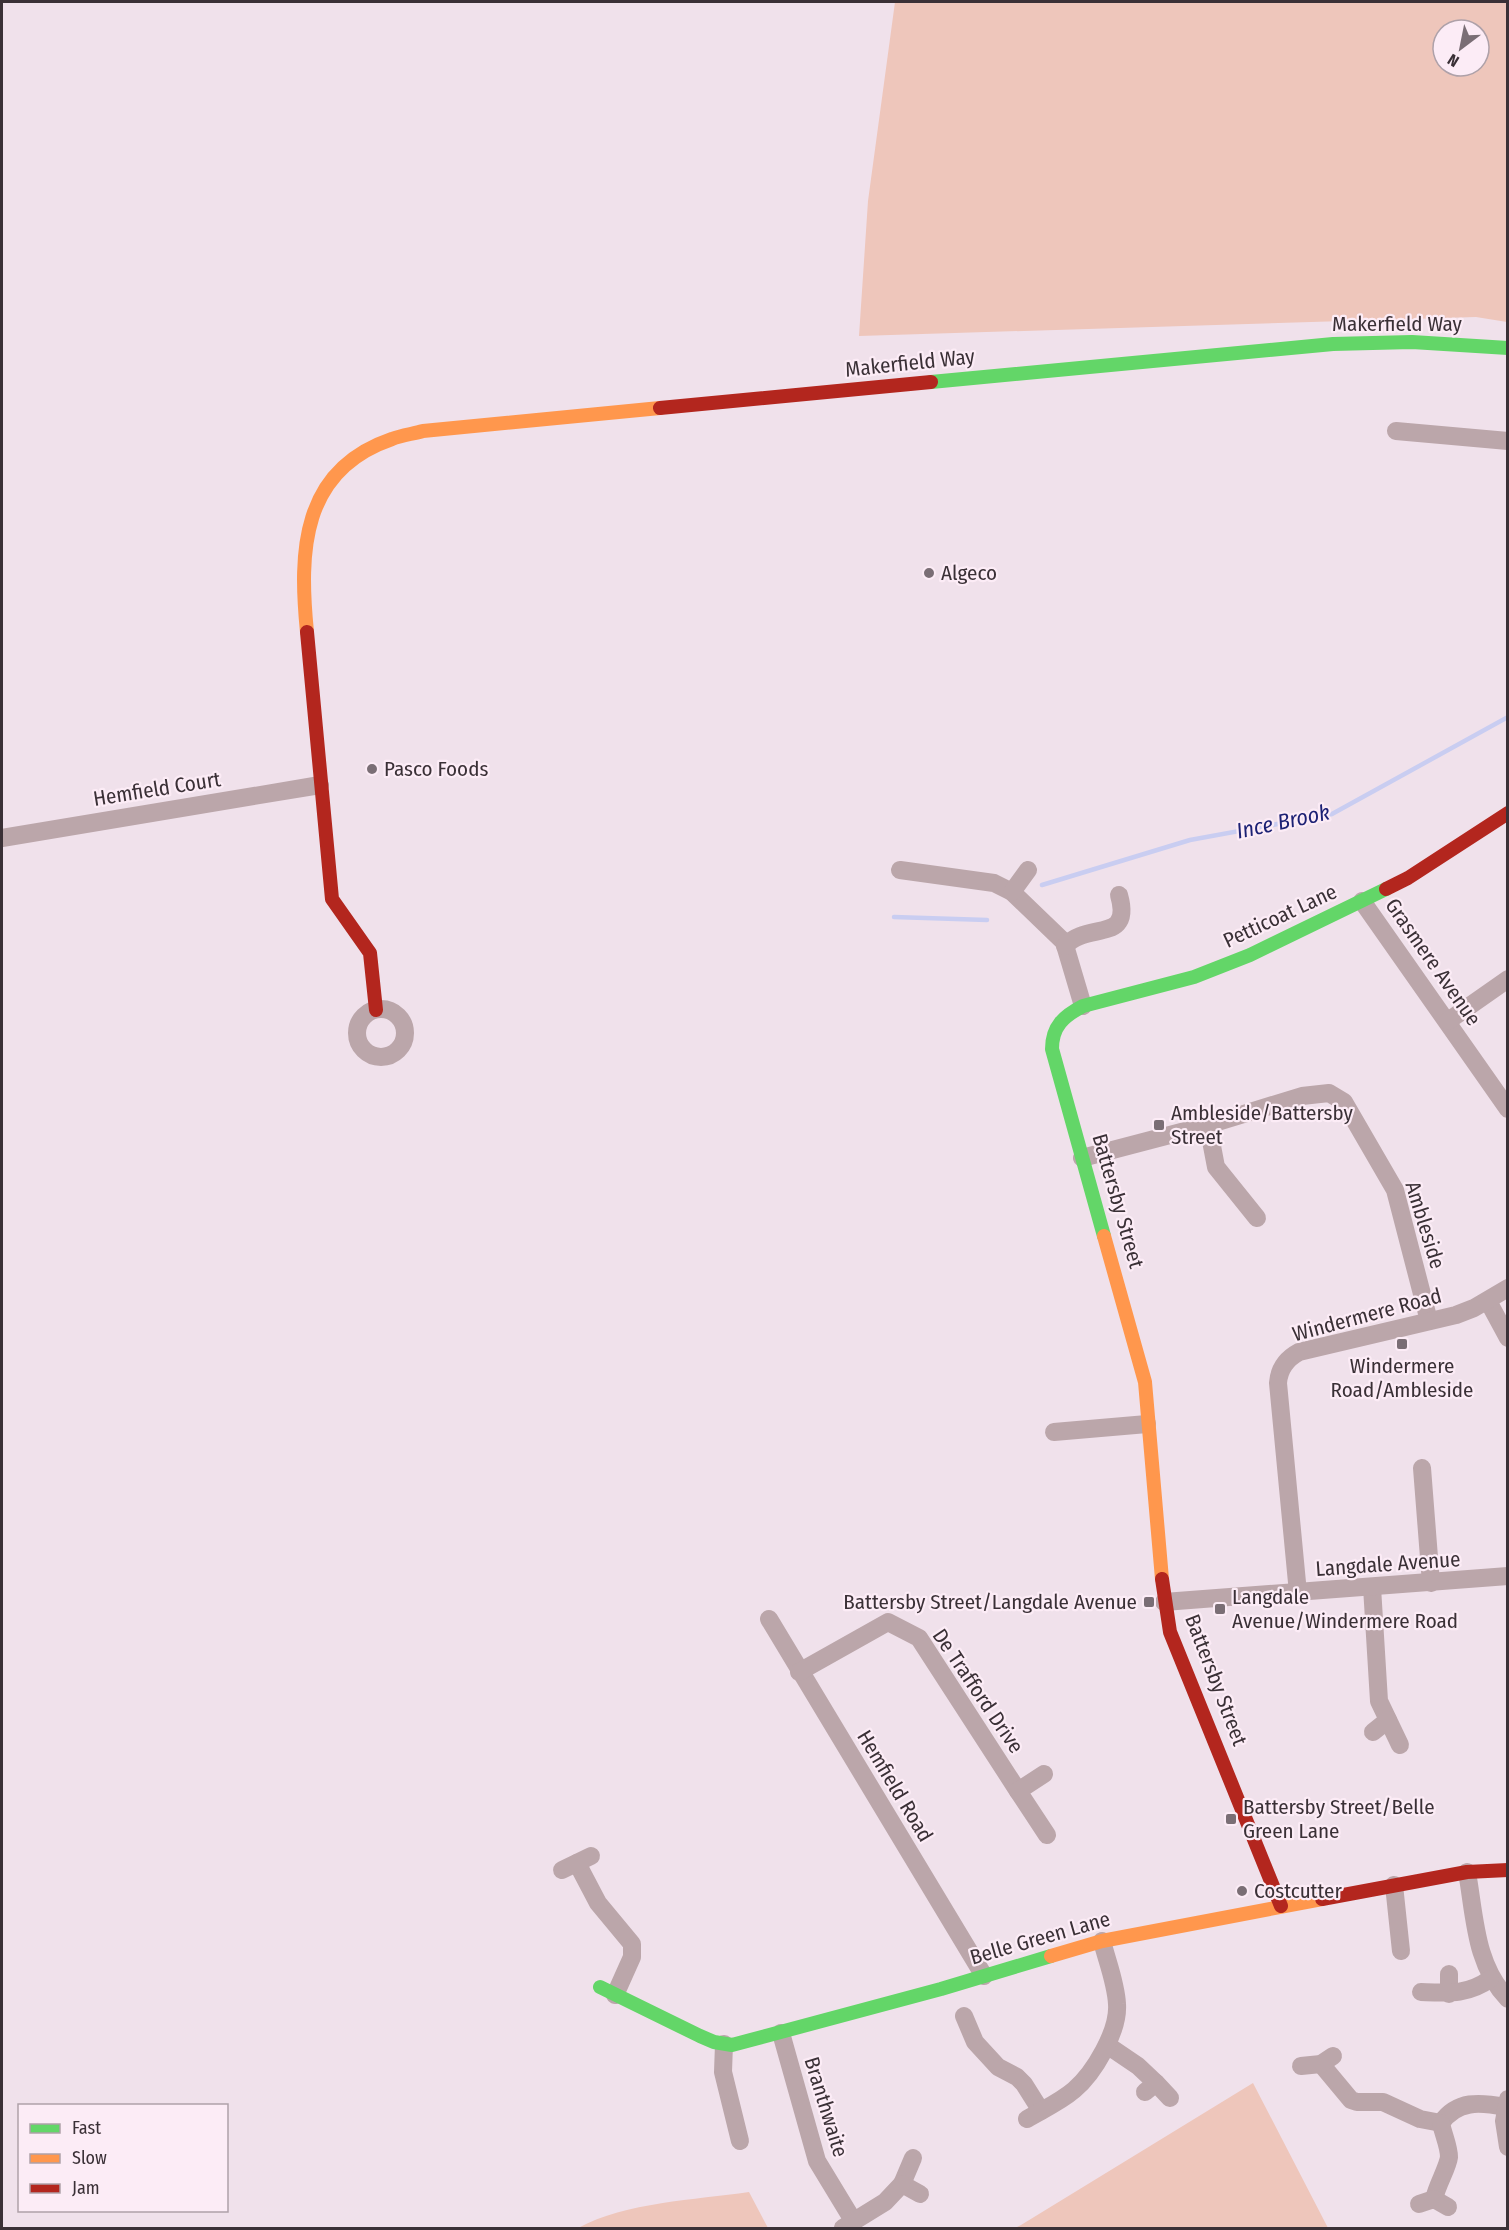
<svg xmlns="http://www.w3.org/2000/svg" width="1509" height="2230" font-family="'Fira Sans Condensed',sans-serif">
	<rect width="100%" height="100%" fill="#f0e1eb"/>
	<g fill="#eec6bb" fill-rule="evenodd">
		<path d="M895,2H1507V322L1476,317L859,336L868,201ZM1443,30H1479V66H1443Z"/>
		<polygon points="1253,2083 1328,2228 1015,2228 1021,2225"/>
		<path d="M749,2192L768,2228H578C626,2202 695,2200 749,2192Z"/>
	</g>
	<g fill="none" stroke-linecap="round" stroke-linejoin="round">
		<g stroke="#c9cdf1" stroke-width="4.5">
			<polyline points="1042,885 1190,840 1332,814 1508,717"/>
			<polyline points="894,917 987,920"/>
		</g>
		<g stroke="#bba6aa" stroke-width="18">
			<polyline points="1396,431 1508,441"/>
			<polyline points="2,838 320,785"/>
			<polyline points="900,870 994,883 1012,892 1064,942 1083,1006"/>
			<polyline points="1012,892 1028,870"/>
			<polyline points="1362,901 1508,1109"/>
			<path d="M1065,946C1087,921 1133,944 1119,895"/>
			<circle cx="381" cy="1033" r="24"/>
			<polyline points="1448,1021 1508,979"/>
			<polyline points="1208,1125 1216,1167 1257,1218"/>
			<polyline points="1082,1158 1208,1125 1302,1096 1329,1093 1344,1102 1395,1190 1429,1321"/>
			<polyline points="1488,1301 1508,1338"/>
			<polyline points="1054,1432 1147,1424"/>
			<polyline points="1422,1468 1431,1583"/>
			<polyline points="1372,1587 1379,1701 1400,1745"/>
			<path d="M1298,1593L1278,1383C1279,1369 1286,1359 1299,1352L1456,1315L1474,1308L1508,1288"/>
			<polyline points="1164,1602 1508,1576"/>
			<polyline points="769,1619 984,1976"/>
			<polyline points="799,1672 888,1622 919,1638 1018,1791"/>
			<polyline points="1373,1732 1388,1720"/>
			<polyline points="1044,1774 1018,1791 1047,1835"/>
			<polyline points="577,1863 598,1903 632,1944 632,1957 615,1995"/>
			<polyline points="562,1870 591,1856"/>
			<path d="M1467,1872C1475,1917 1475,1965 1508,1999"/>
			<polyline points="1394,1885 1401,1951"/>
			<polyline points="1449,1974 1449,1994"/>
			<path d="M1421,1992C1448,1993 1468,1995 1490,1979"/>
			<polyline points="964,2016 975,2042 998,2067 1017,2077 1024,2084 1041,2111"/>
			<polyline points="781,2033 817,2161 854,2222"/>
			<polyline points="724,2044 723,2072 740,2141"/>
			<polyline points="1107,2045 1138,2066 1156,2083"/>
			<path d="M1321,2064L1351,2100L1357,2102H1383L1420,2119L1441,2123C1457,2100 1480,2102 1505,2107"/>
			<polyline points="1301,2066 1321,2064 1333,2056"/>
			<polyline points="1145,2092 1156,2083 1170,2098"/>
			<polyline points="1508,2099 1504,2121 1508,2147"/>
			<path d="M1027,2119C1042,2110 1060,2102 1074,2090C1094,2073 1119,2031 1117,2004C1116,1983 1107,1961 1102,1941"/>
			<polyline points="913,2158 902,2184 920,2194"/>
			<path d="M1434,2199C1437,2185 1448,2167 1449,2157C1449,2146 1443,2134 1441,2123"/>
			<polyline points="1419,2204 1434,2199 1448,2207"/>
			<polyline points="843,2228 885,2202 902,2184"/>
		</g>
		<g stroke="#63d668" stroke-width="14">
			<polyline points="931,382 1333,344 1412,342 1508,348"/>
			<path d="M1104,1236L1052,1049C1052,1026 1064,1016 1083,1006L1194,977L1250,955L1386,889"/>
			<polyline points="600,1987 700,2036 714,2042 732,2045 941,1989 1051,1956"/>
		</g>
		<g stroke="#ff974d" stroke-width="14">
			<path d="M307,632C299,552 301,470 392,439C402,435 413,434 423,431L660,408"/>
			<polyline points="1104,1236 1145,1382 1162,1579"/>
			<polyline points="1051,1956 1102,1941 1322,1899"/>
		</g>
		<g stroke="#b3261e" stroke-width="14">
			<polyline points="660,408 931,382"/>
			<polyline points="307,632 332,899 370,953 376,1010"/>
			<polyline points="1386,889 1408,878 1508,813"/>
			<polyline points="1162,1579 1170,1632 1281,1906"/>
			<polyline points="1322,1899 1467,1872 1508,1870"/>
		</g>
	</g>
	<g fill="#7a6e75" stroke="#fcecf6" stroke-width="2">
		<circle cx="929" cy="573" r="6"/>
		<circle cx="372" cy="769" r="6"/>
		<rect x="1153" y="1119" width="12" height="12" rx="3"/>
		<rect x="1396" y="1338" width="12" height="12" rx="3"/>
		<rect x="1143" y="1596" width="12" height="12" rx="3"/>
		<rect x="1214" y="1603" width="12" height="12" rx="3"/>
		<rect x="1225" y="1813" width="12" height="12" rx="3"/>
		<circle cx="1242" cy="1891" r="6"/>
	</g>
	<g text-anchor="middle" stroke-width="4.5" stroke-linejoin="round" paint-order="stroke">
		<g font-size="21" fill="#3a3036" stroke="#fcecf6">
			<text x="1397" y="331">Makerfield Way</text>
			<text transform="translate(910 363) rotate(-6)" y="7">Makerfield Way</text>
			<text transform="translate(157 789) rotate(-9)" y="7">Hemfield Court</text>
			<text transform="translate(1280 916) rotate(-25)" y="7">Petticoat Lane</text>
			<text transform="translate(1433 962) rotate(55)" y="7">Grasmere Avenue</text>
			<text transform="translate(1118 1201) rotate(74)" y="7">Battersby Street</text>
			<text transform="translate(1425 1225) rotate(73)" y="7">Ambleside</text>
			<text transform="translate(1367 1315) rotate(-15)" y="7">Windermere Road</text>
			<text transform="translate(1388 1564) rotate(-4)" y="7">Langdale Avenue</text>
			<text transform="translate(1216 1680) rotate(69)" y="7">Battersby Street</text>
			<text transform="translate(978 1691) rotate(56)" y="7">De Trafford Drive</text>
			<text transform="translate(895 1786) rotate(59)" y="7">Hemfield Road</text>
			<text transform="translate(1040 1938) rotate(-16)" y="7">Belle Green Lane</text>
			<text transform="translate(826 2107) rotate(73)" y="7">Branthwaite</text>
		</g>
		<g font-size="21" fill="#3a3036" stroke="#fcecf6" text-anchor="start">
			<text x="941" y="580">Algeco</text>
			<text x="384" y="776">Pasco Foods</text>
			<text x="1171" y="1120">Ambleside/Battersby<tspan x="1171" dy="24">Street</tspan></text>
			<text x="1402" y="1373" text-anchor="middle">Windermere<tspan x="1402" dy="24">Road/Ambleside</tspan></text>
			<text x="1232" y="1604">Langdale<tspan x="1232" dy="24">Avenue/Windermere Road</tspan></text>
			<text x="1137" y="1609" text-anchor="end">Battersby Street/Langdale Avenue</text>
			<text x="1243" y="1814">Battersby Street/Belle<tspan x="1243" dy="24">Green Lane</tspan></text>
			<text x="1254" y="1898">Costcutter</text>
		</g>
		<g font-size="22" font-style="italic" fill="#1c2174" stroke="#fcecf6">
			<text transform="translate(1283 821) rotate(-12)" y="8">Ince Brook</text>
		</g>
	</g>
	<rect width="1509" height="2230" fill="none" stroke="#3a3036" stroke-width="6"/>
	<rect x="18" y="2104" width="210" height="108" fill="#fcecf6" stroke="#aea1a9" stroke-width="1.5"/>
	<rect x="30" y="2124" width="30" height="9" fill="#63d668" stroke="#aea1a9" stroke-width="1.5"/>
	<text x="72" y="2134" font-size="18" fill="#3a3036">Fast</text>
	<rect x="30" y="2154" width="30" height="9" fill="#ff974d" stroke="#aea1a9" stroke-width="1.5"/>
	<text x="72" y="2164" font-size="18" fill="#3a3036">Slow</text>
	<rect x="30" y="2184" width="30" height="9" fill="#b3261e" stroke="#aea1a9" stroke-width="1.5"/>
	<text x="72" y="2194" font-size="18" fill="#3a3036">Jam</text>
	<g transform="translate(1461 48) rotate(212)"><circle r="28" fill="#fcecf6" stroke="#aea1a9" stroke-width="1.5"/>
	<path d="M0-4.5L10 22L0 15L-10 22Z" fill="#7a6e75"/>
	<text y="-9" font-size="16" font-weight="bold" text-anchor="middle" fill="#3a3036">N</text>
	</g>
</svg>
